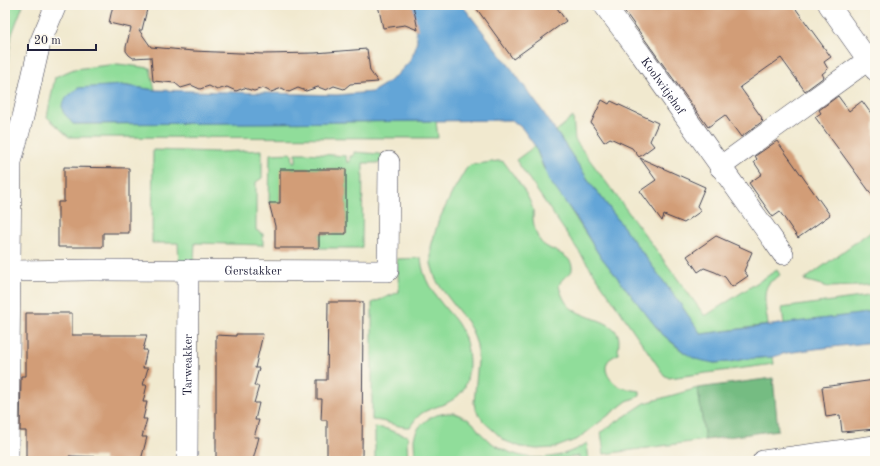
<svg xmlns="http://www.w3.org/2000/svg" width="880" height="466" font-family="'Old Standard TT',serif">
	<rect width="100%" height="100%" fill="#fbf7ec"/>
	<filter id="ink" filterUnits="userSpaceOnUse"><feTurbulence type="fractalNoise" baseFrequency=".025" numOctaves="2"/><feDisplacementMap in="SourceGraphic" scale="8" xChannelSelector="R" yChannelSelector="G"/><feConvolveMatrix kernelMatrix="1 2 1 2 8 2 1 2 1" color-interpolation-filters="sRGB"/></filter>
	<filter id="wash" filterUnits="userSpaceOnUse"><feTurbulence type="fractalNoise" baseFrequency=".012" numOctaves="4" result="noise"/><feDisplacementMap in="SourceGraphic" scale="16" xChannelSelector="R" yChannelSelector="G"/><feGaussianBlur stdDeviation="0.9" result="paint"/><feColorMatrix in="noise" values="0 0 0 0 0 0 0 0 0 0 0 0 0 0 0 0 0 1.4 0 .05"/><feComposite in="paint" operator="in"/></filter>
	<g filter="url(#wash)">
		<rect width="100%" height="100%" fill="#f1e9cf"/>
		<g fill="#90dd9a" stroke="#59806a">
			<polygon points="5,5 23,5 12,34 5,78"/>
			<polygon points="118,64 150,68 155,90 121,85 73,124 436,121 438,138 69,137 47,117 55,77 74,69"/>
			<path d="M573,117L575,140L705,316L777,270L780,275C777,278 772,280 769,283C761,293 767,314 768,325L701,334L681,305L599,194L593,187L556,131Z"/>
			<polygon points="535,146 543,167 598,253 661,333 677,347 685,353 714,363 730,362 745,359 773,357 774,364 669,378 664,375 516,160"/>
			<polygon points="153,150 218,152 262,150 262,178 256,182 256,230 263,234 263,245 195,243 194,262 179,262 178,243 152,243"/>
			<polygon points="354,152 379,154 382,155 386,163 363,163 362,248 319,248 319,234 346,234 346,169 281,169 280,203 269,203 270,154 292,153 293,162 296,162 296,153 306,153 346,156 347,162 350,162 350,156 354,156"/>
			<path d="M498,161H501L504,162C513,175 528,193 532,207C534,210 533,215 533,219C534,227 536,236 541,242C548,251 570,253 572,266C573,273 569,274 564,278C561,280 560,283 559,286C561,293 563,299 568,305C580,319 611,318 618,335C620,340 618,348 618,354C615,356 610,358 608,361C601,372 614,386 624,388C629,390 634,390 640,391V396L627,401L578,439L554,448L536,449L521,447L505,441L483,421L475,408L474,403L478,361L477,345L472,331L467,322L444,292L436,280L431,264V247L438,222L453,191L466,169L470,165Z"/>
			<polygon points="875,228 875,284 859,286 828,287 804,280"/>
			<path d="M421,258C423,280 433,293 446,309C450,314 455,319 458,324C466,336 469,350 469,365C468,372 468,379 465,386C461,396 449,403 439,406C433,408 427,410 422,413C417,417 413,422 410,427C397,428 386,420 372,420V303L399,292L397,259Z"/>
			<polygon points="875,295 875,312 784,324 782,308"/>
			<polygon points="698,388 705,440 604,454 601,432 645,403"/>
			<path d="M454,413C460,415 467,418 473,423C475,425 476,428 478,430C481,434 486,438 489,441C519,463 556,463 587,443L589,461H579V456L544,461H416C415,454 414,446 414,439C416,426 429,416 441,414C445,413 449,413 454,413Z"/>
			<polygon points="375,427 387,429 394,432 408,436 407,442 408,461 375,461"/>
		</g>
		<polygon fill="#74bc82" stroke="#4b6f5e" points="773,378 778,430 705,440 698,388"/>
		<polygon fill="#64a5d7" stroke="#436489" points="411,5 462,5 511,68 543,112 593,187 599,194 681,305 701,334 875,312 875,342 815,349 786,353 773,357 745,359 730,362 714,363 704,361 695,359 685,353 661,333 598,253 576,217 549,180 535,146 522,128 512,120 266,123 73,124 63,112 62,105 67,97 78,88 121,85 155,90 337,95 372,92 382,86 395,77 409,62 415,50 417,39"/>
		<g id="blocks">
			<g fill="#d29d77">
				<polygon points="113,5 148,5 142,30 139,30 151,47 193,51 263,54 315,53 367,49 370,71 378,82 350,84 344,89 334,86 326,90 318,87 306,91 298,88 289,92 282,88 271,92 263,88 254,91 244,88 236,91 227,87 217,90 209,86 200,89 191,85 181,88 175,83 153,81 151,57 133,58 129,55 126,51 126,47 131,28 109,23"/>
				<polygon points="378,5 413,5 418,30 405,25 383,28"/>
				<polygon points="474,5 555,5 566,21 513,59"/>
				<polygon points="620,5 793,5 831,57 824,62 828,69 822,74 824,77 805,91 781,58 740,87 762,118 761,119 763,121 741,137 725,115 708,127"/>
				<polygon points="838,96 849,111 862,101 875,119 875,199 815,117 821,113 819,110"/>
				<polygon points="602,100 609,104 611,101 658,123 650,141 654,146 639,157 632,148 610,138 604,142 591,123"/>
				<polygon points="777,141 830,215 798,238 780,212 773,217 749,183 762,174 754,162 757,159 755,156"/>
				<polygon points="640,158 705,187 697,206 701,211 684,223 664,215 662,221 640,191 656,180"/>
				<polygon points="64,167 129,168 129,233 103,233 103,247 58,247 58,202 64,202"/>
				<polygon points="280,169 346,169 346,234 319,234 319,248 275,248 275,226 269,203 280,203"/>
				<polygon points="716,236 752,252 744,271 748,276 732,287 725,277 715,272 704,268 698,272 687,256"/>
				<polygon points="328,302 363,302 362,461 327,461 327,420 321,420 322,399 317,399 317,380 327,380"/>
				<polygon points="26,313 72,313 72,335 147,335 143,350 147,350 143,368 148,368 143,385 147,385 143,402 147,402 143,419 147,419 142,437 147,437 141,460 137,460 137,461 104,461 104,457 69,456 69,461 26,461 26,431 20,431 21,376 26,376"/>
				<polygon points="236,334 263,334 255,368 259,368 254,386 259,386 254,403 259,403 255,420 259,420 254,437 259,437 253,460 216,461 216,335 236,336"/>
				<polygon points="875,380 875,429 842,432 840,415 826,417 822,387"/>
			</g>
		</g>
	</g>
	<g filter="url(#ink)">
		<use href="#blocks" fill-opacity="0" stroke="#414051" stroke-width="1"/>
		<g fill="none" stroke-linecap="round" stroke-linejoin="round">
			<g stroke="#414051" stroke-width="22">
				<g id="minor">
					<path id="s1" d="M604,5L640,53L783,254"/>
					<polyline points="829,5 875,70"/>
					<polyline points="720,167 868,60"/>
					<path id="s2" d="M9,271L91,270L388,271L389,162"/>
					<polyline points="8,461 11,162 23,117 40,43 56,5"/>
					<path id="s3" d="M187,461L188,270"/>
					<polyline points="763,461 875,446"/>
				</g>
			</g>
			<use href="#minor" stroke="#fff" stroke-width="21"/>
		</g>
	</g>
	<g text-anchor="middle" stroke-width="3" stroke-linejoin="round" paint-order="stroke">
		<g font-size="12" fill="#22223b" stroke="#fbf7ec">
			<text dy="4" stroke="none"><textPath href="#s1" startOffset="100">Koolwitjehof</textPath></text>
			<text dy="4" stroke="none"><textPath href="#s2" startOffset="244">Gerstakker</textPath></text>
			<text dy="4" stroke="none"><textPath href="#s3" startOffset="96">Tarweakker</textPath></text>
		</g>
	</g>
	<rect width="880" height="466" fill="none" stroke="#fbf7ec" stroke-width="20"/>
	<path d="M28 44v6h68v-6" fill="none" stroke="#22223b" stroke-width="2"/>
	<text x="34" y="44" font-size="12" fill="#22223b" stroke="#fbf7ec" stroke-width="3" paint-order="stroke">20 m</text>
</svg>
